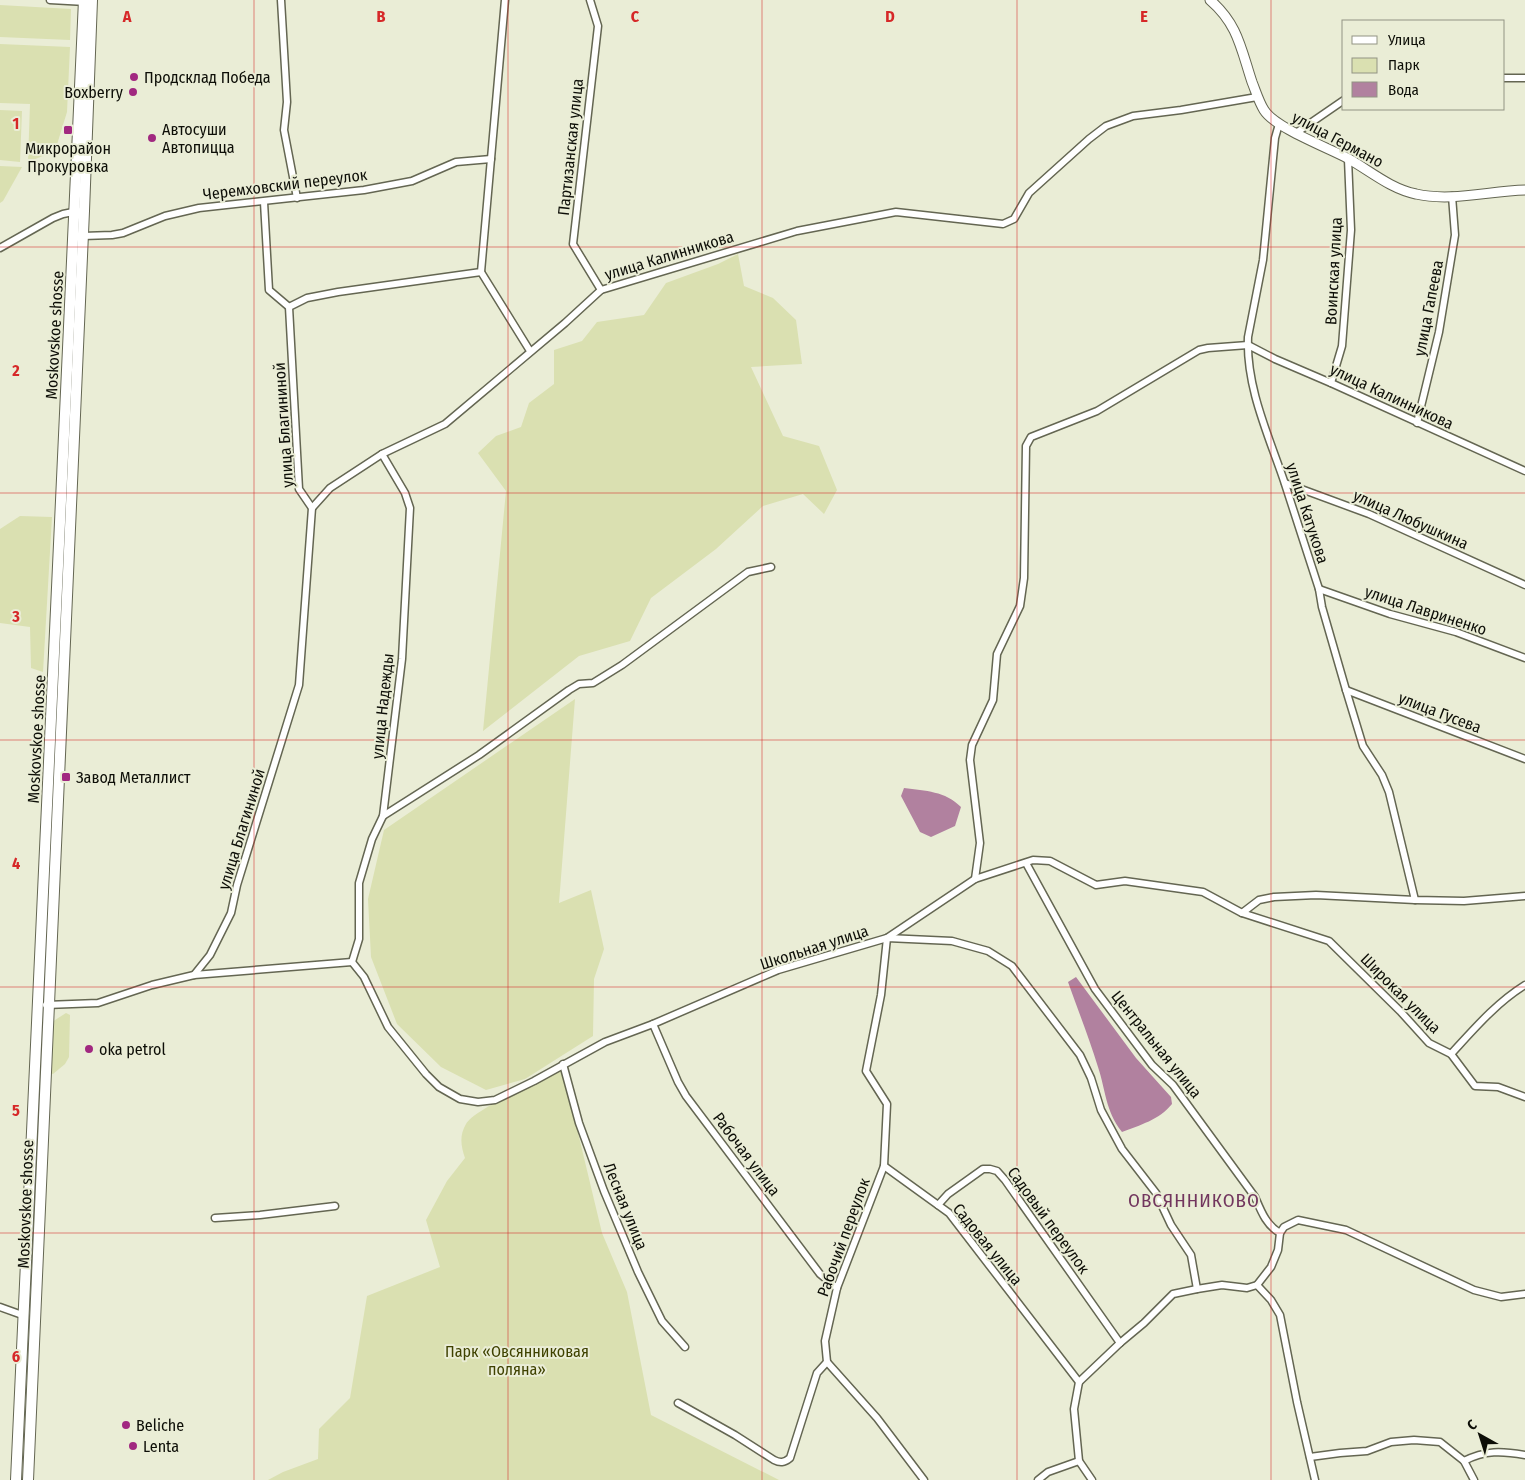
<svg xmlns="http://www.w3.org/2000/svg" width="1525" height="1480" font-family="'Fira Sans Condensed',sans-serif">
	<rect width="100%" height="100%" fill="#eaedd6"/>
	<g fill="#dae0b1">
		<polygon points="0,5 71,9 70,40 0,37"/>
		<polygon points="0,44 70,47 67,112 55,151 28,162 30,104 0,103"/>
		<polygon points="0,110 22,111 20,162 0,160"/>
		<polygon points="0,166 22,167 3,201 0,203"/>
		<polygon points="738,254 744,286 773,298 796,320 802,364 751,367 783,436 819,446 837,490 824,514 803,494 763,506 716,549 651,598 630,641 579,656 483,731 506,491 478,453 496,436 521,427 529,403 554,384 554,350 582,341 597,322 644,315 666,283 718,264"/>
		<polygon points="20,516 52,517 43,672 31,668 30,627 0,623 0,529"/>
		<polygon points="575,699 559,903 591,890 604,949 594,979 593,1036 525,1079 486,1090 441,1067 397,1024 371,957 368,899 384,830"/>
		<polygon points="66,1013 70,1015 69,1057 65,1064 53,1074 49,1073 52,1022"/>
		<path d="M563,1070L602,1233L627,1292L651,1415L779,1480H268L283,1472L318,1459L319,1429L350,1398L367,1296L440,1267L426,1220L447,1181L465,1158C461,1146 459,1136 466,1124C475,1108 543,1080 563,1070Z"/>
	</g>
	<g fill="#b1819f">
		<path d="M904,788C926,791 945,791 961,807L955,826L931,837L920,832L901,796Z"/>
		<path d="M1076,977L1136,1058L1171,1097L1172,1104C1159,1120 1140,1125 1122,1132C1105,1110 1106,1091 1098,1067C1089,1038 1078,1010 1068,982Z"/>
	</g>
	<g fill="none" stroke-linecap="round" stroke-linejoin="round">
		<g stroke="#646652" stroke-width="9">
			<g id="minor">
				<polyline points="50,0 86,2"/>
				<polyline points="281,0 287,102 284,130 297,198"/>
				<polyline points="590,0 598,26 573,244 601,290"/>
				<polyline points="1504,78 1525,78"/>
				<path d="M1279,124L1275,138L1263,260L1248,337C1246,387 1268,434 1284,481C1296,517 1307,553 1319,589L1322,607L1346,690L1363,746L1382,775L1389,792L1415,900"/>
				<polyline points="1296,133 1344,100"/>
				<polyline points="264,202 269,290 289,307"/>
				<polyline points="83,236 112,235 123,233 165,216 199,208 364,190 412,181 456,162 491,159"/>
				<polyline points="0,248 53,218 63,214 78,211"/>
				<polyline points="481,272 530,351"/>
				<polyline points="1331,383 1342,346 1351,230 1348,159"/>
				<polyline points="1417,423 1439,332 1455,235 1452,196"/>
				<polyline points="1285,483 1369,514 1525,585"/>
				<polyline points="312,508 330,488 382,454 445,424 565,323 601,290 797,231 896,212 1003,224 1014,219 1029,193 1089,139 1106,126 1133,116 1181,110 1257,97"/>
				<polyline points="1319,589 1390,614 1456,632 1525,658"/>
				<polyline points="1346,690 1525,759"/>
				<polyline points="383,816 479,755 569,690 579,684 593,683 622,665 748,572 771,567"/>
				<path d="M1026,863L1095,989L1152,1065L1173,1085L1255,1197C1261,1211 1266,1225 1280,1233"/>
				<polyline points="975,879 980,843 970,760 972,745 993,700 997,654 1020,606 1024,578 1026,446 1031,437 1097,411 1199,350 1208,348 1248,345 1275,359 1331,383 1525,471"/>
				<polyline points="1242,913 1329,941 1400,1011 1429,1043 1451,1054 1475,1086 1498,1087 1525,1097"/>
				<polyline points="352,962 364,977 388,1027 426,1074 439,1087 460,1099 478,1102 495,1100 534,1081 605,1042 653,1024 778,970 887,938 975,879 1033,860 1050,861 1096,885 1125,881 1203,892 1242,913 1259,900 1274,897 1316,895 1415,900 1464,901 1525,896"/>
				<polyline points="352,962 359,939 359,883 372,839 383,816 402,659 410,508 405,493 382,454"/>
				<polyline points="194,975 210,955 231,913 237,885 299,685 312,508 299,489 289,307 307,298 338,292 481,272 505,0"/>
				<polyline points="46,1005 98,1003 152,985 194,975 352,962"/>
				<polyline points="653,1024 678,1082 686,1096 820,1274 837,1288"/>
				<path d="M1451,1054C1474,1029 1496,1003 1525,985"/>
				<polyline points="563,1064 579,1123 604,1191 638,1272 662,1321 685,1347"/>
				<polyline points="884,1166 949,1213 1079,1382 1074,1409 1079,1461 1092,1480"/>
				<polyline points="938,1205 948,1194 983,1169 990,1169 997,1171 1005,1180 1120,1343"/>
				<polyline points="215,1218 260,1215 335,1206"/>
				<polyline points="1257,1285 1271,1300 1280,1315 1297,1402 1315,1480"/>
				<polyline points="0,1307 25,1316"/>
				<polyline points="827,1362 877,1418 924,1480"/>
				<polyline points="1079,1382 1120,1343 1144,1323 1173,1294 1197,1289 1222,1285 1247,1288 1257,1285 1271,1267 1278,1250 1280,1233 1284,1227 1298,1220 1346,1230 1474,1290 1501,1297 1525,1294"/>
				<path d="M678,1403L735,1435L774,1460C780,1463 784,1463 790,1458L817,1373L827,1362L825,1341L837,1288L884,1166L887,1104L866,1071L881,995L887,938L952,941L988,951L1012,966L1080,1055L1091,1078L1101,1110L1122,1149L1156,1193L1171,1225L1191,1255L1197,1289"/>
				<polyline points="1310,1457 1340,1453 1367,1451 1391,1442 1414,1440 1440,1442 1464,1461 1474,1480"/>
				<path d="M1464,1461C1485,1450 1502,1451 1525,1455"/>
				<polyline points="1038,1480 1048,1472 1079,1461"/>
			</g>
		</g>
		<g stroke="#646652" stroke-width="11">
			<path id="secondary" d="M1210,0C1238,24 1241,49 1252,82C1256,92 1259,102 1264,110C1275,128 1329,148 1349,159C1370,171 1391,189 1416,194C1451,202 1489,191 1525,190"/>
		</g>
		<g stroke="#646652" stroke-width="12">
			<g id="primary">
				<polyline points="16,1480 84,0"/>
				<polyline points="28,1480 84,211 92,0"/>
			</g>
		</g>
		<use href="#minor" stroke="#fff" stroke-width="6"/>
		<use href="#secondary" stroke="#fff" stroke-width="9"/>
		<use href="#primary" stroke="#fff" stroke-width="10"/>
	</g>
	<path fill="none" stroke="#d62828" stroke-width="1" stroke-opacity="0.55" d="M254,0V1480M508,0V1480M762,0V1480M1017,0V1480M1271,0V1480M0,247H1525M0,493H1525M0,740H1525M0,987H1525M0,1233H1525"/>
	<g fill="#a12880" stroke="#eaedd6" stroke-width="2">
		<circle cx="134" cy="77" r="5"/>
		<circle cx="133" cy="92" r="5"/>
		<rect x="63" y="125" width="10" height="10" rx="2.5"/>
		<circle cx="152" cy="138" r="5"/>
		<rect x="61" y="772" width="10" height="10" rx="2.5"/>
		<circle cx="89" cy="1049" r="5"/>
		<circle cx="126" cy="1425" r="5"/>
		<circle cx="133" cy="1446" r="5"/>
	</g>
	<g text-anchor="middle" stroke-width="4" stroke-linejoin="round" paint-order="stroke">
		<g font-size="16" fill="#0d0e07" stroke="#eaedd6" text-anchor="start">
			<text x="144" y="83">Продсклад Победа</text>
			<text x="123" y="98" text-anchor="end">Boxberry</text>
			<text x="162" y="135">Автосуши<tspan x="162" dy="18">Автопицца</tspan></text>
			<text x="68" y="154" text-anchor="middle">Микрорайон<tspan x="68" dy="18">Прокуровка</tspan></text>
			<text x="76" y="783">Завод Металлист</text>
			<text x="99" y="1055">oka petrol</text>
			<text x="136" y="1431">Beliche</text>
			<text x="143" y="1452">Lenta</text>
		</g>
		<g font-size="16" fill="#0d0e07" stroke="#eaedd6">
			<text transform="translate(1338 139) rotate(28)" y="6">улица Германо</text>
			<text transform="translate(570 147) rotate(-84)" y="6">Партизанская улица</text>
			<text transform="translate(285 184) rotate(-7)" y="6">Черемховский переулок</text>
			<text transform="translate(669 255) rotate(-17)" y="6">улица Калинникова</text>
			<text transform="translate(1333 271) rotate(-87)" y="6">Воинская улица</text>
			<text transform="translate(1428 308) rotate(-79)" y="6">улица Гапеева</text>
			<text transform="translate(54 335) rotate(-87)" y="6">Moskovskoe shosse</text>
			<text transform="translate(1392 396) rotate(25)" y="6">улица Калинникова</text>
			<text transform="translate(283 425) rotate(-94)" y="6">улица Благининой</text>
			<text transform="translate(1308 513) rotate(72)" y="6">улица Катукова</text>
			<text transform="translate(1411 519) rotate(24)" y="6">улица Любушкина</text>
			<text transform="translate(1426 610) rotate(18)" y="6">улица Лавриненко</text>
			<text transform="translate(382 706) rotate(-84)" y="6">улица Надежды</text>
			<text transform="translate(1440 712) rotate(21)" y="6">улица Гусева</text>
			<text transform="translate(36 739) rotate(-87)" y="6">Moskovskoe shosse</text>
			<text transform="translate(241 829) rotate(-73)" y="6">улица Благининой</text>
			<text transform="translate(814 947) rotate(-18)" y="6">Школьная улица</text>
			<text transform="translate(1401 993) rotate(45)" y="6">Широкая улица</text>
			<text transform="translate(1157 1044) rotate(51)" y="6">Центральная улица</text>
			<text transform="translate(747 1154) rotate(53)" y="6">Рабочая улица</text>
			<text transform="translate(25 1204) rotate(-88)" y="6">Moskovskoe shosse</text>
			<text transform="translate(626 1206) rotate(68)" y="6">Лесная улица</text>
			<text transform="translate(1049 1220) rotate(54)" y="6">Садовый переулок</text>
			<text transform="translate(843 1237) rotate(-70)" y="6">Рабочий переулок</text>
			<text transform="translate(988 1244) rotate(51)" y="6">Садовая улица</text>
		</g>
		<g font-size="16" fill="#3f4200" stroke="#eaedd6">
			<text x="517" y="1357">Парк «Овсянниковая<tspan x="517" dy="18">поляна»</tspan></text>
		</g>
		<g font-size="19" letter-spacing="1" fill="#72365e" stroke="#eaedd6">
			<text x="1194" y="1207">ОВСЯННИКОВО</text>
		</g>
	</g>
	<g font-size="16" text-anchor="middle" font-weight="bold" fill="#d62828" stroke="#eaedd6" stroke-width="4" stroke-linejoin="round" paint-order="stroke">
		<text x="127" y="22">A</text>
		<text x="381" y="22">B</text>
		<text x="635" y="22">C</text>
		<text x="890" y="22">D</text>
		<text x="1144" y="22">E</text>
		<text x="16" y="129">1</text>
		<text x="16" y="376">2</text>
		<text x="16" y="622">3</text>
		<text x="16" y="869">4</text>
		<text x="16" y="1116">5</text>
		<text x="16" y="1362">6</text>
	</g>
	<rect x="1342" y="20" width="162" height="90" fill="#eaedd6" stroke="#929483"/>
	<rect x="1352" y="36" width="25" height="8" fill="#ffffff" stroke="#929483"/>
	<text x="1388" y="45" font-size="15" fill="#0d0e07">Улица</text>
	<rect x="1352" y="58" width="25" height="15" fill="#dae0b1" stroke="#929483"/>
	<text x="1388" y="70" font-size="15" fill="#0d0e07">Парк</text>
	<rect x="1352" y="82" width="25" height="15" fill="#b1819f" stroke="#929483"/>
	<text x="1388" y="95" font-size="15" fill="#0d0e07">Вода</text>
	<g transform="translate(1480 1435) rotate(321)" stroke="#eaedd6" stroke-width="4" paint-order="stroke">
	<path d="M0-4L9 19L0 12L-9 19Z" fill="#0d0e07"/>
	<text y="-8" font-size="14" font-weight="bold" text-anchor="middle" fill="#0d0e07">С</text>
	</g>
</svg>
